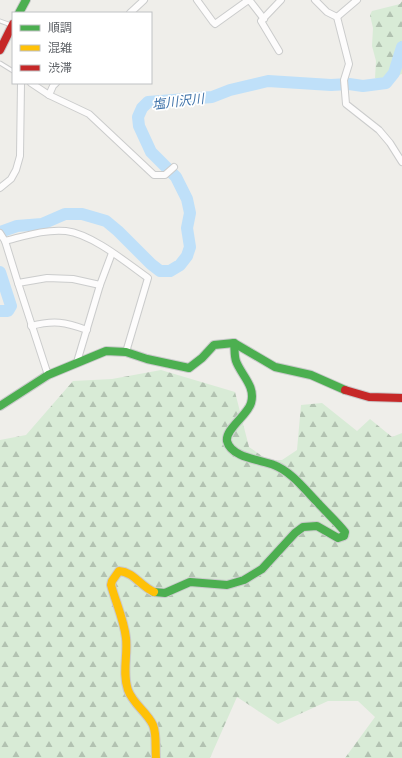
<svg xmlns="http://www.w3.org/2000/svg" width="402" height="758" font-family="'Archivo Narrow','Noto Sans JP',sans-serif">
	<defs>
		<pattern id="forest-firs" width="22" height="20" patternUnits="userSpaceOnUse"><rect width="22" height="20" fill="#d8ebd6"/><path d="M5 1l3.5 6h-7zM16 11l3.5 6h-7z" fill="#b2c2b1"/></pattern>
	</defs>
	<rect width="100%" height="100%" fill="#efeeea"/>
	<g fill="url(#forest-firs)">
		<polygon points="402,1 402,74 381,81 375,78 376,61 372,46 373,28 370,15 372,11 400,4"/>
		<polygon points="161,370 235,392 249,447 268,460 282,460 297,450 301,405 322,403 357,431 370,419 392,437 402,433 402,758 345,758 375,717 358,701 328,701 278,724 237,697 210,758 0,758 0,440 26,435 73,381 112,379"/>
	</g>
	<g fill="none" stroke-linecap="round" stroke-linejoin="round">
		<g stroke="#bfe0f9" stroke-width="12">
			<polyline points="0,232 17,226 42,224 65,214 82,214 106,221 118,231 151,264 160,271 170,271 180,265 187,256 190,247 187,228 190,213 187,199 176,177 151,152 139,126 138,117 142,108 148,102 212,97 230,90 268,81 331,85 349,84 363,86 386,83 394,73 402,47"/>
			<polyline points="0,272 11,306 8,311 0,311"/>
		</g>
		<g stroke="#cbcccc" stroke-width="5">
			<g id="lane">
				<polyline points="0,21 11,25"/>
				<polyline points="0,63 13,71"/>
			</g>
		</g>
		<g stroke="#cbcccc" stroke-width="8">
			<g id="street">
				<polyline points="197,0 213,22 215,24 247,1 250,1 264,19"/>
				<polyline points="315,0 327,12 337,17 349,64 344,80 346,104 379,130 390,143 402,162"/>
				<polyline points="130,13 144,0"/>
				<polyline points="337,17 357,0"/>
				<polyline points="279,51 261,21 281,0"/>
				<polyline points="31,83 49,95 53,86 56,83"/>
				<polyline points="49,95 89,114 154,175 165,175 174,167"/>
				<polyline points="0,188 11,179 16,170 20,156 21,83"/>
				<polyline points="0,233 5,241 18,283 48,375"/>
				<path d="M5,241C25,236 45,229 66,231C92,234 127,263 148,278L126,352"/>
				<polyline points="18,283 47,278 73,279 100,285"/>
				<path d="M31,326C54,320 65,322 87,330"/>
				<polyline points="77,362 100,285 112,253"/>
			</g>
		</g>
		<g stroke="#cacacb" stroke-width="10">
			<g id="fast">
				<polyline points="19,13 26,0"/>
				<polyline points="0,406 48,375 106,351 126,352 147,359 189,368 202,358 214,345 234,343 275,367 311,375 345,390"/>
				<path d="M154,592L165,593L190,582L227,585L244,580L262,569L295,533L303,527L317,526L338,538L344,536L345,532C337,522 327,513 318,503C305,490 292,472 274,465C262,460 231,458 227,441C225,429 248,415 251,403C256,386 241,375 236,361C234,355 235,349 234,343"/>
			</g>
		</g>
		<g stroke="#cacacb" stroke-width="10">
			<path id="slow" d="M154,592C140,586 134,572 119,571L112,581L111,585C116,603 124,620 126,638C128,655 122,673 128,690C133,704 147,712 153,725C157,735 155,747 156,758"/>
		</g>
		<g stroke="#cacacb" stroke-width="10">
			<g id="jam">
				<polyline points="0,50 13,24"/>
				<polyline points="345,390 369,397 402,398"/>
			</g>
		</g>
		<use href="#lane" stroke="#fdfcfc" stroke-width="3"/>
		<use href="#street" stroke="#fdfcfc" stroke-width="6"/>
		<use href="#fast" stroke="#4caf50" stroke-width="8"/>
		<use href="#slow" stroke="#ffc107" stroke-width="8"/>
		<use href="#jam" stroke="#c62828" stroke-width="8"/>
	</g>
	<g text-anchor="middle" stroke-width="3.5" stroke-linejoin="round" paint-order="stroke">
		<g font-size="13" font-style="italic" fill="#4174aa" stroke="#fff">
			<text transform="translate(178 101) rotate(-7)" y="5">塩川沢川</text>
		</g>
	</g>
	<rect x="12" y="12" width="140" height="72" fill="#ffffff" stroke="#bfc1c3"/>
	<rect x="20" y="25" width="20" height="6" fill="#4caf50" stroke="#bfc1c3"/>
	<text x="48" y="32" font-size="12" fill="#5f6368">順調</text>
	<rect x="20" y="45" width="20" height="6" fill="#ffc107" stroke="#bfc1c3"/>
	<text x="48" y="52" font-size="12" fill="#5f6368">混雑</text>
	<rect x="20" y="65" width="20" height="6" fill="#c62828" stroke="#bfc1c3"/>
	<text x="48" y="72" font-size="12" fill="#5f6368">渋滞</text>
</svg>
